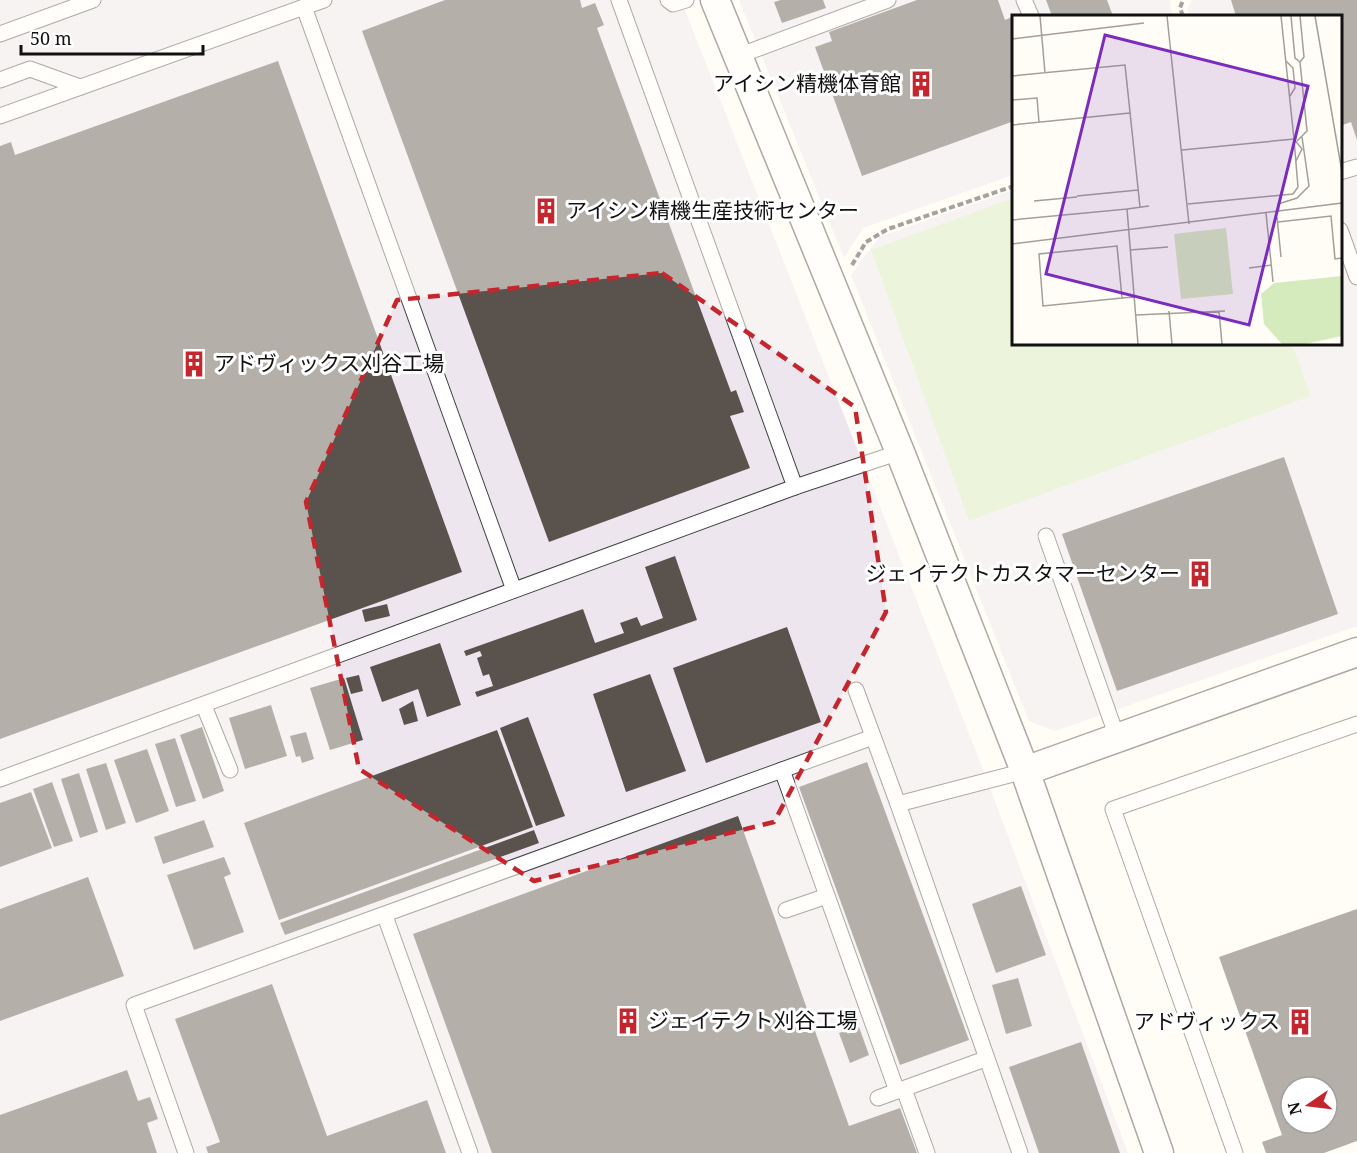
<svg xmlns="http://www.w3.org/2000/svg" width="1357" height="1153" font-family="'Noto Serif','Noto Sans JP',serif">
	<rect width="100%" height="100%" fill="#fffdf5"/>
	<g fill="#eee6ef">
		<polygon points="0,0 681,0 982,767 1128,1153 0,1153"/>
		<polygon points="739,0 1171,0 1170,5 1173,16 1014,16 1013,175 863,228 844,258"/>
		<polygon points="1192,0 1357,0 1357,626 1055,731 1029,721 851,275 879,237 1013,190 1014,344 1340,344 1340,16 1190,16 1187,9"/>
	</g>
	<polygon fill="#d5ebbd" points="1013,198 1014,344 1292,344 1311,396 969,521 871,250"/>
	<g fill="#5a524d" fill-rule="evenodd">
		<polygon points="445,0 580,0 582,8 595,3 604,25 597,28 731,392 736,390 744,412 730,416 750,468 549,542 362,31"/>
		<polygon points="781,0 823,0 826,8 782,23 774,2"/>
		<polygon points="917,0 998,0 1005,20 1021,13 1022,16 1014,16 1014,121 862,176 815,47 832,41 829,32"/>
		<polygon points="1046,0 1107,0 1113,16 1052,16"/>
		<polygon points="1231,0 1357,0 1357,140 1351,122 1340,126 1340,16 1236,16"/>
		<polygon points="278,61 462,572 0,739 0,146 11,142 15,155"/>
		<polygon points="1284,457 1338,614 1117,691 1062,534"/>
		<polygon points="675,556 697,620 477,697 475,692 493,686 489,674 483,676 477,658 482,656 480,651 466,656 464,651 583,609 595,643 624,633 620,623 637,617 641,626 663,618 645,567"/>
		<polygon points="387,604 390,616 365,622 362,610"/>
		<polygon points="787,627 821,722 706,763 673,668"/>
		<polygon points="440,643 461,705 427,717 418,689 382,702 370,667"/>
		<polygon points="650,674 686,771 626,792 593,694"/>
		<polygon points="359,675 363,691 351,694 346,678"/>
		<polygon points="344,678 363,740 330,750 310,688"/>
		<polygon points="413,701 418,721 404,725 399,709"/>
		<polygon points="271,705 287,756 245,769 229,718"/>
		<polygon points="528,717 565,816 536,826 500,728"/>
		<polygon points="202,727 224,791 203,799 180,735"/>
		<polygon points="497,730 533,827 279,920 244,823"/>
		<polygon points="306,732 314,759 302,763 300,756 296,757 290,736"/>
		<polygon points="175,738 196,801 176,807 155,744"/>
		<polygon points="147,749 169,811 136,823 114,760"/>
		<polygon points="867,762 969,1040 900,1065 799,787"/>
		<polygon points="106,763 126,823 106,830 86,769"/>
		<polygon points="79,773 98,832 80,838 61,779"/>
		<polygon points="52,782 73,841 54,847 33,789"/>
		<polygon points="31,792 52,848 0,867 0,803"/>
		<polygon points="738,816 849,1126 900,1108 917,1153 492,1153 413,934"/>
		<polygon points="204,820 214,847 163,864 154,837"/>
		<polygon points="534,830 539,843 285,935 280,923"/>
		<polygon points="224,857 231,874 224,877 244,932 194,950 167,875"/>
		<polygon points="88,877 124,976 0,1021 0,909"/>
		<polygon points="1021,886 1046,955 996,973 972,904"/>
		<path d="M1357,909V1141L1324,1153H1266L1262,1142L1282,1135L1219,957ZM1291,1087H1327V1123H1291Z"/>
		<polygon points="1018,978 1032,1026 1006,1034 992,985"/>
		<polygon points="272,984 327,1136 427,1100 446,1153 208,1153 206,1147 220,1142 175,1019"/>
		<polygon points="859,1027 869,1055 850,1063 839,1033"/>
		<polygon points="1081,1042 1120,1153 1039,1153 1009,1067"/>
		<polygon points="127,1070 138,1101 150,1097 158,1119 147,1123 157,1153 0,1153 0,1115"/>
	</g>
	<g fill="none" stroke-linecap="round" stroke-linejoin="round">
		<g stroke="#444" stroke-width="17">
			<g id="lane">
				<polyline points="619,0 795,487"/>
				<polyline points="668,0 673,4 686,0"/>
				<polyline points="1024,0 1031,16"/>
				<polyline points="304,7 324,0"/>
				<polyline points="0,34 93,0"/>
				<polyline points="738,56 888,0"/>
				<polyline points="0,80 30,69 80,87"/>
				<polyline points="0,116 304,7 514,590"/>
				<polyline points="1340,172 1357,167"/>
				<polyline points="1340,230 1357,277"/>
				<polyline points="1046,536 1117,737"/>
				<polyline points="856,690 898,804"/>
				<polyline points="204,706 230,770"/>
				<polyline points="782,770 897,1091"/>
				<polyline points="0,779 795,487 900,452"/>
				<polyline points="786,910 827,896"/>
				<polyline points="385,916 470,1153"/>
				<polyline points="904,1089 927,1153"/>
				<polyline points="878,1098 985,1059"/>
				<polyline points="186,1153 134,1005 873,737"/>
				<polyline points="1020,1153 898,804 1025,771"/>
				<polyline points="1235,1153 1113,809 1357,724"/>
			</g>
		</g>
		<g stroke="#444" stroke-width="31">
			<g id="street">
				<polyline points="715,0 900,452 1025,771 1159,1153"/>
				<polyline points="1025,771 1357,652"/>
			</g>
		</g>
		<g stroke="#333" stroke-width="4" stroke-dasharray="6 3" stroke-linecap="butt">
			<polyline points="1183,16 1180,8 1183,0"/>
			<polyline points="852,265 866,242 888,229 1014,186"/>
		</g>
		<use href="#lane" stroke="#fff" stroke-width="15"/>
		<use href="#street" stroke="#fff" stroke-width="28"/>
	</g>
	<path d="M0 0H1357V1153H0ZM662,273L855,407L886,612L774,822L534,881L359,769L306,502L397,300Z" fill="#fffdf5" fill-opacity=".55" fill-rule="evenodd"/>
	<path fill="none" stroke="#c4262e" stroke-width="4.5" stroke-dasharray="12 8" stroke-linejoin="round" d="M662,273L855,407L886,612L774,822L534,881L359,769L306,502L397,300Z"/>
	<defs>
		<g id="building-bare" transform="scale(2.07)"><path d="M-4-6H4V6H1V3H-1V6H-4ZM-2.5-4.3h1.7v1.8h-1.7ZM.8-4.3h1.7v1.8H.8ZM-2.5-1h1.7V.8h-1.7ZM.8-1h1.7V.8H.8Z" fill="#c4262e" stroke="#fff" stroke-width="2.5" paint-order="stroke"/></g>
	</defs>
	<g fill-rule="evenodd">
		<use href="#building-bare" x="921" y="84"/>
		<use href="#building-bare" x="546" y="211"/>
		<use href="#building-bare" x="194" y="364"/>
		<use href="#building-bare" x="1200" y="574"/>
		<use href="#building-bare" x="628" y="1021"/>
		<use href="#building-bare" x="1300" y="1022"/>
	</g>
	<g text-anchor="middle" stroke-width="6" stroke-linejoin="round" paint-order="stroke">
		<g font-size="21" fill="#111" stroke="#fff" text-anchor="end">
			<text x="901" y="91">アイシン精機体育館</text>
			<text x="566" y="218" text-anchor="start">アイシン精機生産技術センター</text>
			<text x="214" y="371" text-anchor="start">アドヴィックス刈谷工場</text>
			<text x="1180" y="581">ジェイテクトカスタマーセンター</text>
			<text x="648" y="1028" text-anchor="start">ジェイテクト刈谷工場</text>
			<text x="1280" y="1029">アドヴィックス</text>
		</g>
	</g>
	<g transform="translate(1012 15)">
		<rect width="330" height="330" fill="#fffdf5"/>
		<path d="M214,213L221,279L169,284L162,219ZM330,261V321L293,329H270L252,309L249,279L262,268Z" fill="#d5ebbd"/>
		<path fill="none" stroke="#a09f9a" stroke-width="1.5" d="M28,1L33,58M155,1L177,209M279,1L283,43L288,47M303,1L330,157M0,24L132,8M274,46L281,53L283,73L278,81M0,61L113,50L128,192M0,85L25,83L27,107M0,110L118,98M282,124L290,134L284,146M285,126L295,116L288,47L292,42L288,1M170,135L282,124L269,1M65,181L126,175M22,186L65,182M176,189L281,179L286,172L282,124M115,194L137,191M267,197L266,189L285,183L297,171L290,122M254,198L261,267M265,202L269,242M0,205L115,194L126,329M266,207L319,201L323,244L330,243M0,229L330,188M118,235L156,232M237,253L260,250M110,283L105,231L27,239L31,291L110,283L122,282M157,296L160,329M207,296L210,329M124,300L213,296"/>
		<path fill="#7b2cbf" fill-opacity="0.15" stroke="#7b2cbf" stroke-width="3" d="M93,20L296,71L237,310L34,259Z"/>
		<rect width="330" height="330" fill="none" stroke="#111" stroke-width="3"/>
	</g>
	<g transform="translate(1309 1105) rotate(256)"><circle r="28" fill="#ffffff" stroke="#a0a0a0" stroke-width="1.5"/>
	<path d="M0-4.5L10 22L0 15L-10 22Z" fill="#c4262e"/>
	<text y="-9" font-size="16" font-weight="bold" text-anchor="middle" fill="#111111">N</text>
	</g>
	<path d="M21 45v9h182v-9" fill="none" stroke="#111111" stroke-width="3"/>
	<text x="30" y="45" font-size="18" fill="#111111" stroke="#ffffff" stroke-width="4.5" paint-order="stroke">50 m</text>
</svg>
